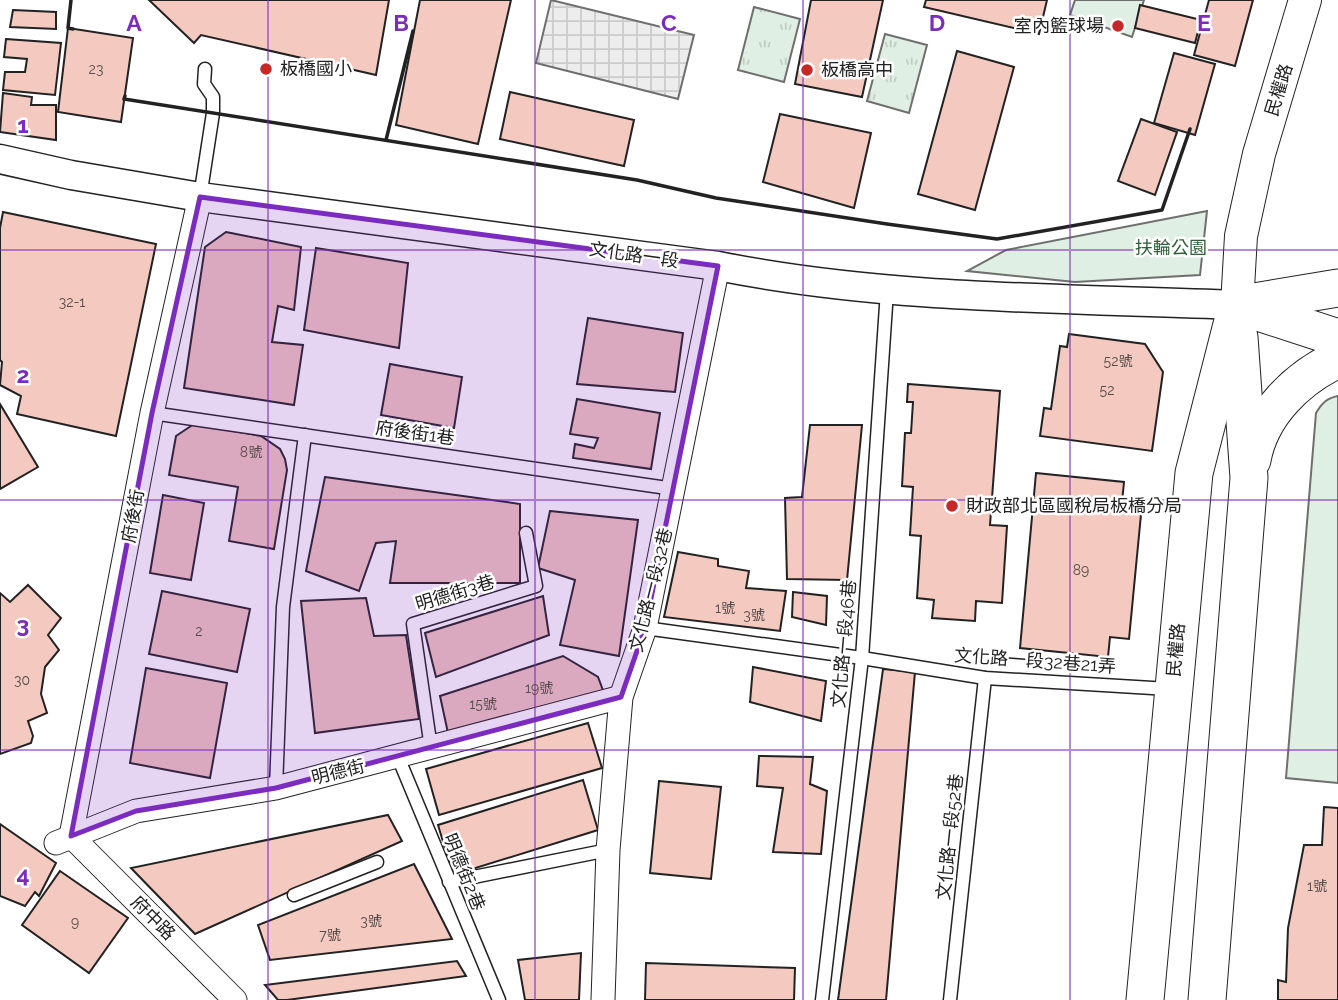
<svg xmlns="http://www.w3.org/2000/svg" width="1338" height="1000" font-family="Raleway,'Noto Sans TC',sans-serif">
	<defs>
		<pattern id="grass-tufts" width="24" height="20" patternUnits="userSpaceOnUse" patternTransform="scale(1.75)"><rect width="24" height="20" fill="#e0efe3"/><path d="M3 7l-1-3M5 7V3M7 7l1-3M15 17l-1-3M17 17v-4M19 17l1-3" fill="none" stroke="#c0cdc2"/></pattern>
		<pattern id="plaza-grid" width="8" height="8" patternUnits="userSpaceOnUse" patternTransform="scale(1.75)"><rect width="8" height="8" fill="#ededed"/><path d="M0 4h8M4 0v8" fill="none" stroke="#cbcbcb"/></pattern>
	</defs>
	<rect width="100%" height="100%" fill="#fff"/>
	<g fill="url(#grass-tufts)" stroke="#6f6f6f" stroke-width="2">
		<polygon points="754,7 800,19 784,82 738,70"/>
		<polygon points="885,34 927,45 909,113 867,101"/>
	</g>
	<g fill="#e0efe3" stroke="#6f6f6f" stroke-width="2">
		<polygon points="1075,0 1144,0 1132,37 1070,15"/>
		<polygon points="1207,211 1200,275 1075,282 967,271 1006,250"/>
		<path d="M1338,396V783L1286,778L1316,413C1322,403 1327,398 1338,396Z"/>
	</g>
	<polygon fill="url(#plaza-grid)" stroke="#6f6f6f" stroke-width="2" points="551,0 694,35 678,99 536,63"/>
	<g fill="#f3c9c0" stroke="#222" stroke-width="2">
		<polygon points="149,0 389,0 376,75 201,35 194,43"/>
		<polygon points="420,0 511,0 478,144 396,125"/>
		<polygon points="811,0 883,0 862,97 795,84"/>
		<polygon points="926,0 1047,0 1039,34 924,7"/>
		<polygon points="1209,0 1253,0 1235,66 1194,55"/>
		<polygon points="1140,5 1201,20 1195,43 1135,28"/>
		<polygon points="13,10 56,12 56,29 10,27"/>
		<polygon points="68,28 133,38 121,122 58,112"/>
		<polygon points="6,39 61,43 55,95 3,90 5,72 25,72 27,59 4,57"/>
		<polygon points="957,51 1014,67 975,210 918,194"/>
		<polygon points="1174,53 1215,64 1195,135 1154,123"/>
		<polygon points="510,92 634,120 624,166 500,139"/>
		<polygon points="3,93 32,97 31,105 56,105 56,140 0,132"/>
		<polygon points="780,114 871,133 854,208 763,182"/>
		<polygon points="1141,119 1177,132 1155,195 1118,181"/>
		<polygon points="3,212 156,244 116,436 17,414 21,396 0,385 2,362 0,360 0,228"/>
		<polygon points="226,232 301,247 294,310 278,306 272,342 303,345 294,405 184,388 205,247"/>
		<polygon points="316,248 408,263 399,348 304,330"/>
		<polygon points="588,318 683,333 675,392 577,384"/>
		<polygon points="1069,334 1145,344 1163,372 1152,451 1040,436 1044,408 1051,409 1060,346 1067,347"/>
		<polygon points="390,364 462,377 454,428 381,415"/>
		<polygon points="908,384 1000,391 990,525 1007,526 1002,603 976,601 975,621 932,618 934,600 917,598 921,536 910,535 913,487 902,486 905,433 911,433 913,402 907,402"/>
		<polygon points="577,399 660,413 651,469 573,458 575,444 594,448 598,438 570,434"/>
		<polygon points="0,404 38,467 0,489"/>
		<polygon points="194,424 261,436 280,449 285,459 287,470 274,549 229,541 238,487 169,475 176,436"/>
		<polygon points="810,425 862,425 847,580 787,579 785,498 802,497"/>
		<polygon points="1036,473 1124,482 1122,502 1142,504 1129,639 1110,637 1108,657 1020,648"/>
		<polygon points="325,477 520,504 520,583 390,583 396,541 376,543 359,591 306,571"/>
		<polygon points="163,495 204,503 191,580 150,573"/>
		<polygon points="550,511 638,520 619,656 560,645 575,580 538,568"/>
		<polygon points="678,552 718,559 718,566 749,571 746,588 786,591 780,631 664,617"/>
		<polygon points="28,585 61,618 48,635 59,650 45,667 41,694 47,713 28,721 33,736 31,743 0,754 0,593 10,602"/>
		<polygon points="162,591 250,609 237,672 149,654"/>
		<polygon points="793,592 827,596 826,625 792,617"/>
		<polygon points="543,596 549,635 436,677 425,633"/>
		<polygon points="366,598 374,636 406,635 419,719 315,733 301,601"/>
		<polygon points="563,656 598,677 604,693 448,733 440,696"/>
		<polygon points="753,667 826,681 821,721 750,702"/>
		<polygon points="146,668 227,683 210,778 130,763"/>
		<polygon points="883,669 915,672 886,1000 838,1000"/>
		<polygon points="588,723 602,768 439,815 426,769"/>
		<polygon points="759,756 813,757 810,784 827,791 821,854 773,852 783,788 757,786"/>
		<polygon points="583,780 598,830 453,875 438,825"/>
		<polygon points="659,781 721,787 711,879 650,873"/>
		<polygon points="1324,807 1338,808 1338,1000 1278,1000 1278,980 1286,982 1288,928 1304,845 1322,845"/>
		<polygon points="388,815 402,841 195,934 131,868"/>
		<polygon points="0,824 56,863 39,896 35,892 25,906 0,896"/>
		<polygon points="414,864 452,939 270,960 258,925"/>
		<polygon points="60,871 128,918 89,973 22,925"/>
		<polygon points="581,953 579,1000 525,1000 518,960"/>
		<polygon points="457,961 466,976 287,1000 278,1000 265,985"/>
		<polygon points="646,963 795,968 794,1000 645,1000"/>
	</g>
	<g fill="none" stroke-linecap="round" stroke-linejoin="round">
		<g stroke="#222" stroke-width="15">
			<g id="service">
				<polyline points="200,197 213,113 213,97 204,84 205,69"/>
				<polyline points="152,413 674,489"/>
				<polyline points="645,628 862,658 985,678 1169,689"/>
				<polyline points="431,748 413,624 536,586 526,533"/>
				<polyline points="398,757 499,1000"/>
				<polyline points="276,788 283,607 305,435"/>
				<polyline points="449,882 608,850"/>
				<polyline points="294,895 377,862"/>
				<polyline points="822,1000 862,658 887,291"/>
				<polyline points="950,1000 985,678"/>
			</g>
		</g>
		<g stroke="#222" stroke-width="25">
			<g id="minor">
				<polyline points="200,197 152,413 71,836 235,1000"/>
				<polyline points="56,843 136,811 276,788 621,697"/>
				<polyline points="603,1000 608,850 621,697 645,628 718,266"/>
			</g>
		</g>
		<g stroke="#222" stroke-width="31">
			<path id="tertiary" d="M0,159L71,175L200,197L718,266C889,300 1064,298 1237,305"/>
		</g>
		<g stroke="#222" stroke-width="34">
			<polyline id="secondary" points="1237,305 1241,236 1259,154 1305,0"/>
		</g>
		<g stroke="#222" stroke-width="39">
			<g id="primary">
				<polyline points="1242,304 1338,288"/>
				<polyline points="1237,305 1338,338"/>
				<path d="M1252,460C1260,414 1297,378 1338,359"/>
				<polyline points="1145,1000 1194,473 1237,305"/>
				<polyline points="1207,1000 1249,478 1239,337"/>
			</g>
		</g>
		<use href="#service" stroke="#fff" stroke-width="12"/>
		<use href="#minor" stroke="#fff" stroke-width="23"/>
		<use href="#tertiary" stroke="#fff" stroke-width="28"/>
		<use href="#secondary" stroke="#fff" stroke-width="32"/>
		<use href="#primary" stroke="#fff" stroke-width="37"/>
		<g stroke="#222" stroke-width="3.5">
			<polyline points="71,0 68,28 73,29"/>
			<polyline points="125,96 124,99 637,180 716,198 887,224 997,239 1162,210 1190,129"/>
			<polyline points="386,140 413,31"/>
		</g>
	</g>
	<path fill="#7b2cbf" fill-opacity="0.2" stroke="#7b2cbf" stroke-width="5" stroke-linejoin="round" d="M200,197L718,266L645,628L621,697L276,788L136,811L71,836L152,413Z"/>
	<path fill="none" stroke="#7b2cbf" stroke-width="2" stroke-opacity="0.55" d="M268,0V1000M535,0V1000M803,0V1000M1070,0V1000M0,250H1338M0,500H1338M0,750H1338"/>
	<g fill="#c62828" stroke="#fff" stroke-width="2.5">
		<circle cx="1118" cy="26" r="7"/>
		<circle cx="266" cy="69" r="7"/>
		<circle cx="807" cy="70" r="7"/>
		<circle cx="952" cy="506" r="7"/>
	</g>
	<g text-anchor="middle" stroke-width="5" stroke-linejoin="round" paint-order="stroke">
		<g font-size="14" fill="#564c4a">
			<text x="96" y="74">23</text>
			<text x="72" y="307">32-1</text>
			<text x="1118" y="366">52號</text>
			<text x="1107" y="395">52</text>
			<text x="251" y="457">8號</text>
			<text x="1081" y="575">89</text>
			<text x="725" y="613">1號</text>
			<text x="754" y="620">3號</text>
			<text x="199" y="636">2</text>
			<text x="22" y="685">30</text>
			<text x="539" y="693">19號</text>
			<text x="483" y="709">15號</text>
			<text x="1317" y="891">1號</text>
			<text x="371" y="926">3號</text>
			<text x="75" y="927">9</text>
			<text x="330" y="940">7號</text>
		</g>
		<g font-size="18" fill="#222" stroke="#fff" text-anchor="start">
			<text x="1104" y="32" text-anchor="end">室內籃球場</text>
			<text x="280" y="75">板橋國小</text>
			<text x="821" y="76">板橋高中</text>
			<text x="966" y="512">財政部北區國稅局板橋分局</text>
		</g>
		<g font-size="18" fill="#222" stroke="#fff">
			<text transform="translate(1279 90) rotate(-73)" y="6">民權路</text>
			<text transform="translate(634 255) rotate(8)" y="6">文化路一段</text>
			<text transform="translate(415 433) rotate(8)" y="6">府後街1巷</text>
			<text transform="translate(133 516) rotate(-80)" y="6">府後街</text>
			<text transform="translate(651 590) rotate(-76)" y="6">文化路一段32巷</text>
			<text transform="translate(455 593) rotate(-17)" y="6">明德街3巷</text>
			<text transform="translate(844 644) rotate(-85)" y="6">文化路一段46巷</text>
			<text transform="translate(1176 650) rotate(-85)" y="6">民權路</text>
			<text transform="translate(1035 661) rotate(4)" y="6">文化路一段32巷21弄</text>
			<text transform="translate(338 772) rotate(-14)" y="6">明德街</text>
			<text transform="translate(950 837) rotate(-84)" y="6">文化路一段52巷</text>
			<text transform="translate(464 872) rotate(68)" y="6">明德街2巷</text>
			<text transform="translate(153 918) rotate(45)" y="6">府中路</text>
		</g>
		<g font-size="18" fill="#2f5e38" stroke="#fff">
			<text x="1171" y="254">扶輪公園</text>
		</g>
	</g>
	<g font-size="23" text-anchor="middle" font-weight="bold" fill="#7b2cbf" stroke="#fff" stroke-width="5" stroke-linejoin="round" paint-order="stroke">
		<text x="134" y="31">A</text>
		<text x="401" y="31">B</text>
		<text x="669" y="31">C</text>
		<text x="937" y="31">D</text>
		<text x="1204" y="31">E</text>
		<text x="23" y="133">1</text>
		<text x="23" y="383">2</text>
		<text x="23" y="633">3</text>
		<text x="23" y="883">4</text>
	</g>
</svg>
